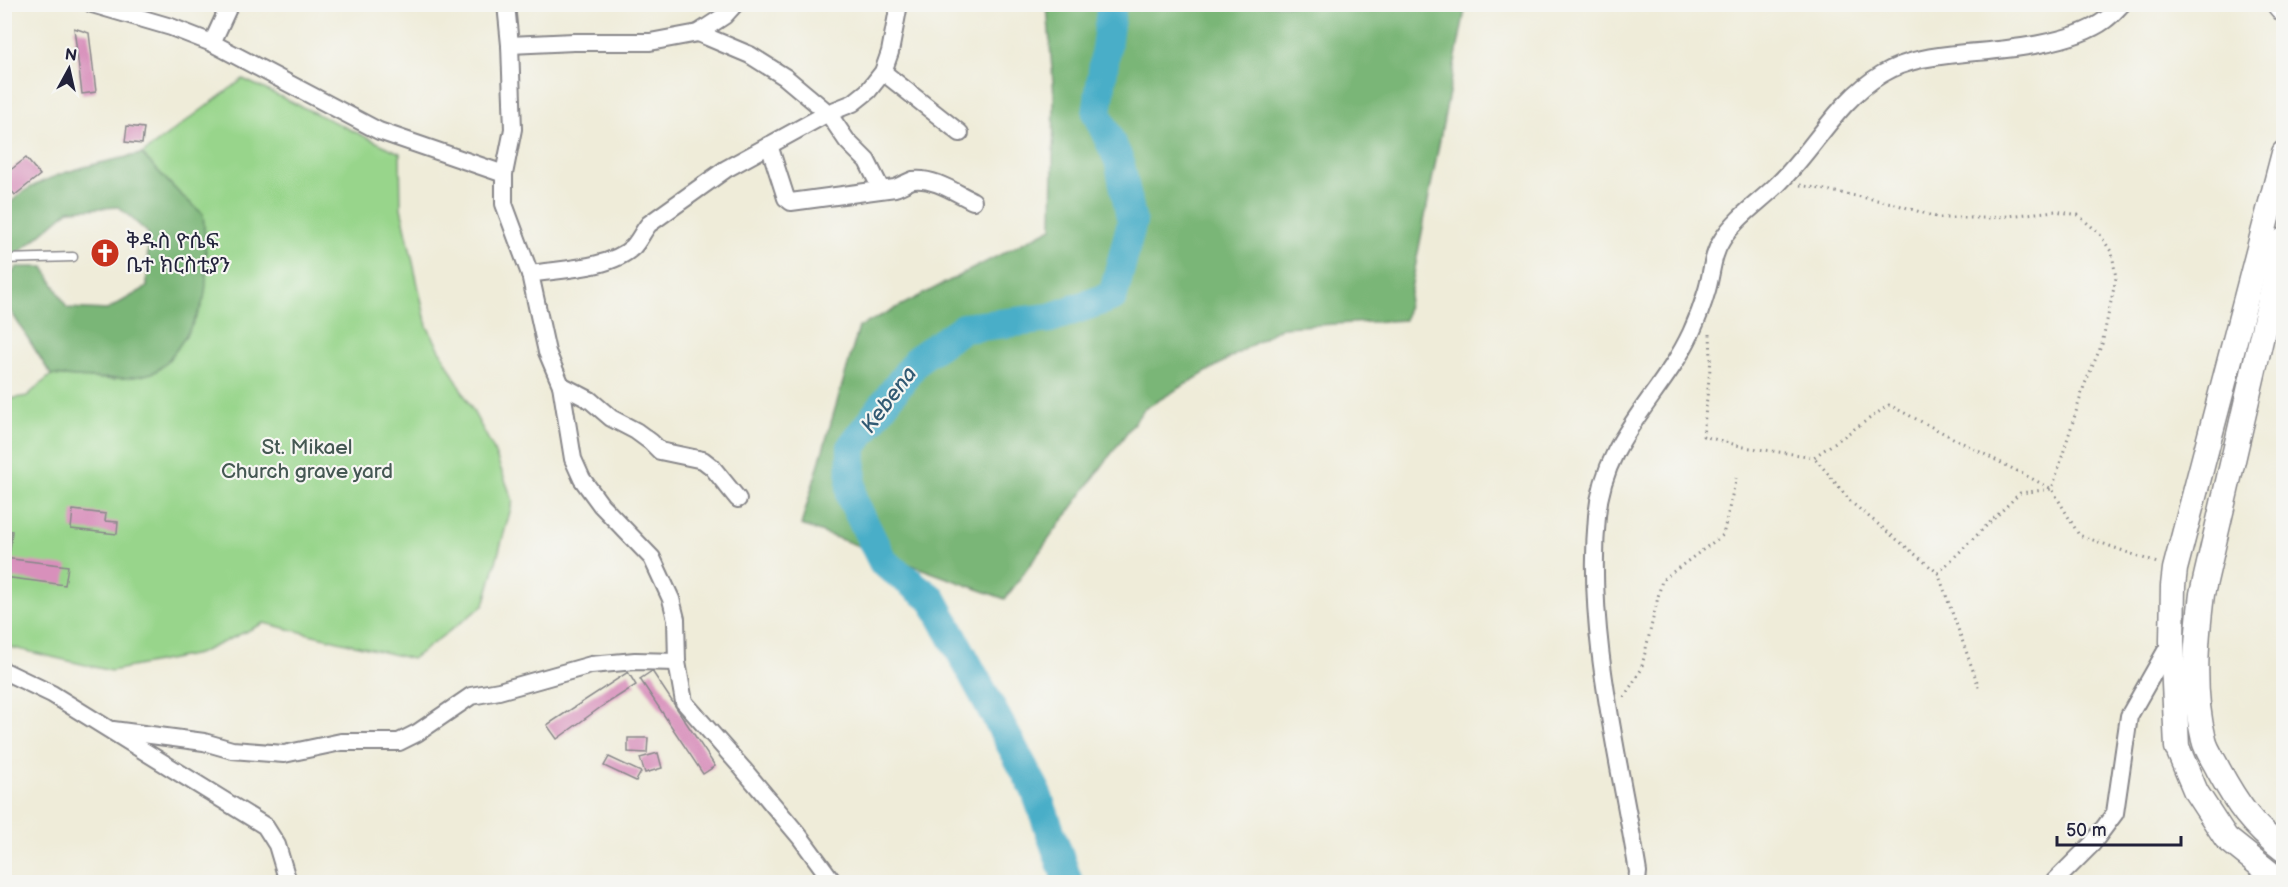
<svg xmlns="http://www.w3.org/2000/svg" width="2288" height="887" font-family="'Balsamiq Sans','Noto Sans Ethiopic',sans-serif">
	<rect width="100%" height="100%" fill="#f6f6f2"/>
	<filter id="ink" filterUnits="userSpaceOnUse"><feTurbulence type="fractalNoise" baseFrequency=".0167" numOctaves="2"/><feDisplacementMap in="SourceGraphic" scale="12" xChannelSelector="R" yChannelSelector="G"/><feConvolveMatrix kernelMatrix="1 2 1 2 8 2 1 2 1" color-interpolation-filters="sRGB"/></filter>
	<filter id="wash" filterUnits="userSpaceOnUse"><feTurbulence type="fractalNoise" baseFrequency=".008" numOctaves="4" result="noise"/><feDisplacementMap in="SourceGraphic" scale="24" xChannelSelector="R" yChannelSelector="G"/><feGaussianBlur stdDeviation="1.35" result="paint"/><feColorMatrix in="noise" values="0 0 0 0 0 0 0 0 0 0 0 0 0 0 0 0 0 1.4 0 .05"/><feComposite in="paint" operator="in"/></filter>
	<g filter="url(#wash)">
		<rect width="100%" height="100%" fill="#efecd9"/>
		<polygon fill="#98d58b" stroke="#5d7c63" stroke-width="1.5" points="243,79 400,153 401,208 427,326 493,448 513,501 484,605 412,659 264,623 198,654 111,671 5,646 5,400 27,396 51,375 115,380 204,297 206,258 203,214 179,193 142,154"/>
		<g fill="#7ab677" stroke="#4e6c59" stroke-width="1.5">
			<polygon points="1047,5 1466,5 1405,320 1282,327 1144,409 1005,599 801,525 859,327 1052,228 1054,96"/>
			<path d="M142,154L179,193L203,214C205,236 209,278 204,298C199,316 170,367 152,373C120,383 84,377 51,375L5,302V282L17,267H44L67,308L107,310L147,287L148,233L119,207L69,210L15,256L5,250C5,239 1,222 5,212C19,177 108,161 142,154Z"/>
		</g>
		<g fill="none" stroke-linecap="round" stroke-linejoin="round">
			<polyline stroke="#48aec8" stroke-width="30" points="1068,882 1035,789 932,599 883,562 851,497 852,446 918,359 963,328 1050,318 1113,296 1132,222 1119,160 1097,114 1112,4"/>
		</g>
		<g id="blocks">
			<g fill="#d890bb">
				<polygon points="74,28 89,33 96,92 82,94"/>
				<polygon points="127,126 144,128 142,144 125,142"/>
				<polygon points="26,158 40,175 15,195 4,182 4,175"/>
				<polygon points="73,510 106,514 105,521 118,522 117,534 71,529"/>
				<polygon points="4,530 12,531 10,551 4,551"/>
				<polygon points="4,558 68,566 65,585 4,577"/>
				<polygon points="652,671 715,766 703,774 640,679"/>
				<polygon points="628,672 636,685 601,707 557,739 547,725"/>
				<polygon points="628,738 648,738 647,753 628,752"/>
				<polygon points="658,753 662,768 645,773 640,758"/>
				<polygon points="609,757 641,772 636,781 604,766"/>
			</g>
		</g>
	</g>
	<g filter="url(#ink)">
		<use href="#blocks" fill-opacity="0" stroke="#88878a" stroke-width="1.5"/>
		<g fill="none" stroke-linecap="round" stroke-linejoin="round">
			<g stroke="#88878a" stroke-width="11">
				<polyline id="service" points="4,259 73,257"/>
			</g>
			<g stroke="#88878a" stroke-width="20">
				<g id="minor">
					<polyline points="92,4 171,27 212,43 379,131 504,174"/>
					<polyline points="506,4 510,45 513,129 504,174 504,204 530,274 547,352 561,385 573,459 582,479 601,505 652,558 671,599 676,619 677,662 684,702 743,769 800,837 833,882"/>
					<polyline points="698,33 750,55 785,77 828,113 847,141 867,161 881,189"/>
					<polyline points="212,43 230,4"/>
					<polyline points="510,45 574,42 650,42 698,33 724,16 735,4"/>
					<polyline points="883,72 960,133"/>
					<path d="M769,145L786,198L791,202L895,188C901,186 907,182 913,180C933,177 956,193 973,201"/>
					<path d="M530,274C560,269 610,269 633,247C639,241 643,231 649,224L726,169L828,113L853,103L868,91L883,72L890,52L899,4"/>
					<polyline points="561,385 590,400 611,418 636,431 651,442 660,451 703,460 712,467 738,499"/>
					<polyline points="4,671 52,694 265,826 277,845 288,882"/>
					<polyline points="113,730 204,742 232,750 284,754 341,742 399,742 417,733 471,696 499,691 591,665 635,661 677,662"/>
					<path d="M1637,882L1638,872C1619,755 1586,635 1597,516C1604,437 1660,399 1691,333C1697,320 1703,304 1707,290C1712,273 1712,255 1722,240C1736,217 1760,202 1779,183C1815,148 1838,100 1882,74C1907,59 1936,56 1965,53C2004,50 2073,44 2105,20C2111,16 2116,10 2122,4"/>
					<polyline points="2054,882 2092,844 2115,813 2129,716 2171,642"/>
				</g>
			</g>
			<g stroke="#88878a" stroke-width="27">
				<g id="secondary">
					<polyline points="2279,4 2284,10"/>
					<path d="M2284,240L2202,594C2196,642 2192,692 2204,740C2206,750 2214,760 2218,769C2237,804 2252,826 2284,850"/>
					<polyline points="2281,882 2226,838 2196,792 2177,747 2172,641 2173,586 2175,569 2284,153"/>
				</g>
			</g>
			<g stroke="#88878a" stroke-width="3" stroke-dasharray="1.5 4.5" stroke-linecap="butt">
				<polyline points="1800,185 1892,203 1939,218 1988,218 2056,211 2078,215 2099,233 2112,253 2116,278 2102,344 2084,386 2052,489 2020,493 1938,573 1852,503 1814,457"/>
				<polyline points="1710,334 1711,359 1703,436 1744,447 1814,457 1889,405 2052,489 2079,535 2157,563"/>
				<polyline points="1938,573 1980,690"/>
				<polyline points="1624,697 1641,670 1662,580 1723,535 1736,478"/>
			</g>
			<use href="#service" stroke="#fff" stroke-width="8"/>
			<use href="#minor" stroke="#fff" stroke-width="16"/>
			<use href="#secondary" stroke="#fff" stroke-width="24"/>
		</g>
	</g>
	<defs>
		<g id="church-disc" transform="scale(1.5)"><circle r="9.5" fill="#c8321e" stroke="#f6f6f2"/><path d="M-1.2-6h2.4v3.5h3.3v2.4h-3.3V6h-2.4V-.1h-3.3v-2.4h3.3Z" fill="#fff"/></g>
	</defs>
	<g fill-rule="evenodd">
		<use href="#church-disc" x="105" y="253"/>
	</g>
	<g text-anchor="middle" stroke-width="4.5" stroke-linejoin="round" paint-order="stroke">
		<g font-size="21" fill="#22223b" stroke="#f6f6f2" text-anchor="start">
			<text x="126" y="248">ቅዱስ ዮሴፍ<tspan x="126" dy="24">ቤተ ክርስቲያን</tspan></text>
		</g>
		<g font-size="21" fill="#455853" stroke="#f6f6f2">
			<text x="307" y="454">St. Mikael<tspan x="307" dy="24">Church grave yard</tspan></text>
		</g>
		<g font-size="22" font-style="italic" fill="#315a73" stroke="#f6f6f2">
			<text transform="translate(888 399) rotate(-53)" y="8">Kebena</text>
		</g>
	</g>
	<rect width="2288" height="887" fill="none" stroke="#f6f6f2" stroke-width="24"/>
	<g transform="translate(69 69) rotate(8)" stroke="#f6f6f2" stroke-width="4.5" paint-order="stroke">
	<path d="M0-4.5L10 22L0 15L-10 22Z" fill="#22223b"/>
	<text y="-9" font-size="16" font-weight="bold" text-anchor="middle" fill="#22223b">N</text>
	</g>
	<path d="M2057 836v9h124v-9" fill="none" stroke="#22223b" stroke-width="3"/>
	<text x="2066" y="836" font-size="18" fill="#22223b" stroke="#f6f6f2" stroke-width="4.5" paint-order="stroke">50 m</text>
</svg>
